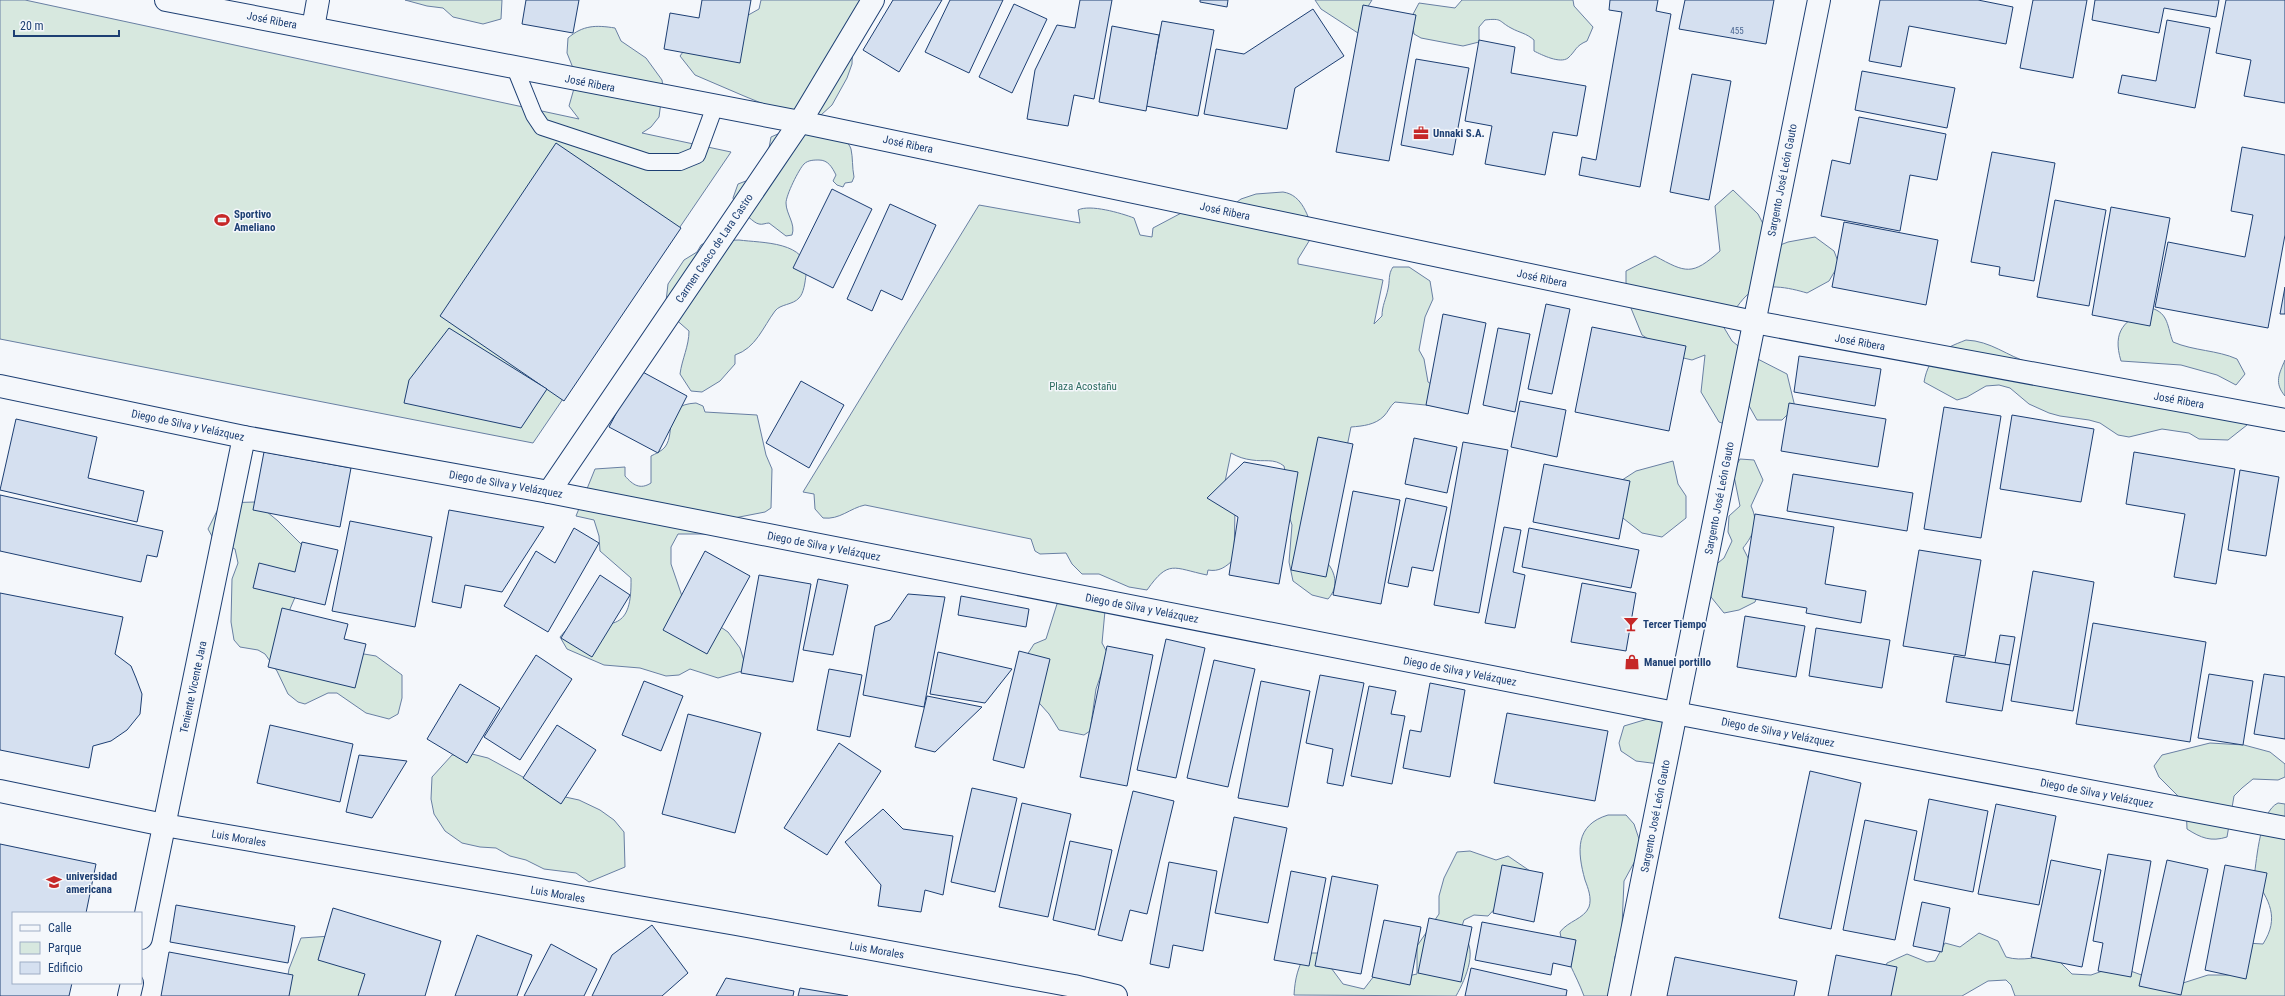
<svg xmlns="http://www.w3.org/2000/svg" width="2285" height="996" font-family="'Roboto Condensed',sans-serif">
	<rect width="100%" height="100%" fill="#f4f7fb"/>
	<g fill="#d7e8df" stroke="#687fa3">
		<path d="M0,0H25L579,119L569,106L577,78L567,53L568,38C583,25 596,25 615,28L621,41L646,58L662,80L663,87L659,117L651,127L642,133L731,152L533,443L0,339Z"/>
		<polygon points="405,0 502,0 501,19 483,24 453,17 443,8 427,6"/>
		<polygon points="761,0 872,0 853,33 852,64 847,78 832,105 821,115 801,114 766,105 744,96 695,75 680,56 692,40 743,18 759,9"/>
		<polygon points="1315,0 1372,0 1367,8 1361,35 1321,9"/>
		<path d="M1462,0H1573L1574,6L1593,27L1587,41C1575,46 1576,51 1568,58C1560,64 1542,55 1534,51V40C1526,33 1520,33 1511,28C1498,21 1503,18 1485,20L1479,27V42L1463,46L1421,38L1414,34L1411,18L1419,3L1455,8Z"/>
		<path d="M796,126C810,130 846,132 851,149C853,158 852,167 854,177L852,182L845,183L843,187L837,185L833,181L836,175C832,167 828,160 819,160C814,160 808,160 804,164C799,169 786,195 786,203C786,214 796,224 792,235L786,236L769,223C766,223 762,225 759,224C753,223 745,212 736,208L733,198L738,184L759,176L767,159L771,137Z"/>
		<path d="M1733,190L1758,214L1775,247L1788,242L1815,237L1834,251L1839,264L1829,281L1807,293C1790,288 1762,281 1746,296C1738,304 1731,316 1723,326L1732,341L1748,354L1787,374L1795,407L1782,420H1757L1748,404L1728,425L1719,422L1701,392L1705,355L1692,360L1675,356L1642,335L1626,296V271L1655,256C1686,273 1692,276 1720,251L1715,206Z"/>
		<path d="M1283,192C1303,195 1308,217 1314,233L1298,259V264L1383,280L1374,324L1382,316C1382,306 1386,299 1388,289C1390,281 1388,274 1393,267H1409L1430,281L1433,299L1425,317L1419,350L1424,359L1428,382L1436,387L1435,406L1395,402C1390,406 1388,412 1384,416C1375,425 1363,426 1351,427L1324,559C1335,570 1340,586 1328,599L1312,595L1293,581L1289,562L1292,525L1290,519L1285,471L1284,466C1274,458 1264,462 1252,460C1244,459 1238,457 1231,453L1222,496L1235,510L1234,559C1226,567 1219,572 1208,570L1207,575C1173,568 1169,559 1147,590L1129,587L1099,574H1082L1072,564L1066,553L1040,554L1035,551L1031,539L865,505C850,508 840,520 823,518L815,509L814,494L803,492L979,205L1080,223L1078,210C1090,204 1121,213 1134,218L1140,235L1152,237L1153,228L1187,210L1229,208L1241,199L1256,194Z"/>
		<path d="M739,240C761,243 810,241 806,275C805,282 804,293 799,298C793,305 780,304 775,311C763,327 756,348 735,355V364L720,381L702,392L691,391L680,374C682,359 689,346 689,331L665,310L668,284L684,260L697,252L701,245L708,241Z"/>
		<path d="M2151,308C2169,313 2167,327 2173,342C2194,351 2217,350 2237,359L2245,374L2236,385L2217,375L2181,365L2121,361C2112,331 2124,320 2151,308Z"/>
		<path d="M1966,340C1991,341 2007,356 2030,363L2238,401L2247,425L2228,440L2199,439L2189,433L2162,429L2129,437L2118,435L2100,423L2089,420L2060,416L2049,413L2029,404L2010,388L1999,385L1986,386L1967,397L1957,400L1924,382C1929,355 1943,349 1966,340Z"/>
		<path d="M2285,360V396C2274,383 2279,374 2285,360Z"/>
		<path d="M696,403L703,406L705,412L757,415L766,455L772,469L771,508L765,512L729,519L706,534H678L671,547V564L684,602L728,632L740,648L745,664L742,671L718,678L690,669L679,675L666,676L640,668L604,665L567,649L560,637L571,624C614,626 632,630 631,578L600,551L599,536L594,520L576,516L595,469L625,467V476C633,485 640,490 651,483V456C655,454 662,451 665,447C677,431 660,405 696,403Z"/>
		<path d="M1740,459L1754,460L1763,480L1751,506C1759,523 1754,534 1743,548L1762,585L1755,602L1739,610L1724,613L1711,597L1710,582L1713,567L1724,558L1732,541L1728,532L1729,516L1740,506L1733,471Z"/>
		<polygon points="1673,461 1678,484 1686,496 1686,518 1662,537 1642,533 1619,515 1616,484 1636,471"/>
		<polygon points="255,502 278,521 305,548 296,595 290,609 290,623 346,651 376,656 402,675 402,698 398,714 389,719 366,713 337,693 328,693 305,704 298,702 288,694 277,671 265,654 258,650 240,647 234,640 231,622 232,579 238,563 235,549 213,538 208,529 221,503"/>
		<polygon points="1106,600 1102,643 1108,654 1096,689 1090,731 1084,735 1059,730 1049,714 1033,696 1027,655 1034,644 1046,639 1057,604 1060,602"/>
		<polygon points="1654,717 1665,723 1659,764 1636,761 1621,751 1619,743 1624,726"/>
		<path d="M2210,743L2244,745L2270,752L2285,764V777L2278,780L2253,779L2242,788L2234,796L2227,837C2211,842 2201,838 2187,829L2186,804L2159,777L2154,766L2162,755Z"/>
		<polygon points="468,753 488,758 556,795 579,800 600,810 614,820 624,832 625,867 589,882 576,873 544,869 526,860 510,856 496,848 480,847 462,843 445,831 434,814 431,799 432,777 452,755"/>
		<path d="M2278,803L2285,804V996H2015L2011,985L2006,980L1988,981L1962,996H1889L1883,971L1887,963L1907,954L1927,962L1935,961L1945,943L1960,947L1979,933L1998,941L2006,957C2023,962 2037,956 2054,956L2072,974L2091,975L2117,966L2147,977L2183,983L2208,975H2229L2246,943L2263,944C2280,917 2269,901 2254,877C2257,858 2260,811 2278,803Z"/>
		<path d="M1608,815H1626L1634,824L1642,848L1624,881L1621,949L1615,956L1611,996H1584C1576,974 1563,956 1560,932C1568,921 1584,919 1589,907C1592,898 1588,888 1585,880C1577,851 1575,825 1608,815Z"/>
		<path d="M1470,851L1496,860L1508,856L1530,871L1488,916L1474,915L1464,920L1460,932C1480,947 1466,978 1456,996L1294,995C1295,978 1298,967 1306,953H1320L1343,984L1364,989L1377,972L1403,977L1417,974V946L1439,914V896L1444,878L1457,852Z"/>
		<polygon points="331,936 366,974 361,996 287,996 285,993 289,969 301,938"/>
	</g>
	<g fill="#d5e0f0" stroke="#1d3f73">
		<polygon points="526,0 579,0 573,33 522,24"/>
		<polygon points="702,0 751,0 740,63 664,49 670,13 699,18"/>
		<polygon points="893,0 942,0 899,72 863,50"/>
		<polygon points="950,0 1003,0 969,73 925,52"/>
		<polygon points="1080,0 1112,0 1094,99 1074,95 1068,126 1027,119 1035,70 1057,25 1075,28"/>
		<polygon points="1200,0 1228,0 1227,7 1200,2"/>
		<polygon points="1610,0 1658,0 1656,11 1671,14 1640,187 1579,175 1582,157 1596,160 1622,12 1609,10"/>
		<polygon points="1685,0 1774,0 1766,44 1679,29"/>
		<polygon points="1880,0 1978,0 2013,7 2006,44 1909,26 1901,67 1869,61"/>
		<polygon points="2033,0 2087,0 2073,78 2020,68"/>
		<polygon points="2095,0 2219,0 2216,17 2164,8 2159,33 2092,20"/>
		<polygon points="2226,0 2285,0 2285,103 2244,96 2251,60 2216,53"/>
		<polygon points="1014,4 1047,19 1012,93 979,77"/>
		<polygon points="1363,5 1416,15 1389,161 1336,152"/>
		<polygon points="1313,9 1344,56 1295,88 1287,129 1204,114 1216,49 1244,54"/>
		<polygon points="2167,20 2210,28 2195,108 2118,93 2122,75 2156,81"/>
		<polygon points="1162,21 1214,30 1198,116 1146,106"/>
		<polygon points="1112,26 1159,35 1146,111 1099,102"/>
		<polygon points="1479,40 1515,47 1511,73 1586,86 1577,136 1553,132 1545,175 1485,164 1492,126 1465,121"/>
		<polygon points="1416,59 1469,68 1453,155 1401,145"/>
		<polygon points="1862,71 1955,88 1947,128 1855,110"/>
		<polygon points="1692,74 1731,81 1709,200 1670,192"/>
		<polygon points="1859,117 1946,134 1937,180 1910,175 1900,231 1821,216 1832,160 1850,164"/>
		<polygon points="556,143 681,228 564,401 440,316"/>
		<polygon points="2242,147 2285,155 2285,235 2268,328 2155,307 2168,242 2245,257 2253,215 2231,211"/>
		<polygon points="1992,152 2055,163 2034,281 1999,275 2000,267 1971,262"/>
		<polygon points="832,189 872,209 833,288 793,268"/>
		<polygon points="2055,200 2106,210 2089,306 2037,297"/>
		<polygon points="890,204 936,225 902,300 881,290 872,311 847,299"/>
		<polygon points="2111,207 2170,218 2150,326 2092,315"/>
		<polygon points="1844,222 1938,240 1926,305 1832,287"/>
		<polygon points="2285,287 2285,314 2280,314"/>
		<polygon points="1546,304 1570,309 1552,394 1528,389"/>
		<polygon points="1443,314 1486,323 1468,414 1426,405"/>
		<polygon points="1592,327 1686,346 1669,431 1575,412"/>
		<polygon points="449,328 547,389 521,428 404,403 409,380"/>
		<polygon points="1498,328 1530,334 1515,412 1483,405"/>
		<polygon points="1799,356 1881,369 1875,406 1794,392"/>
		<polygon points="639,370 687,396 658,453 609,427"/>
		<polygon points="801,381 844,405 809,468 766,443"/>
		<polygon points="1520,401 1566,410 1557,457 1511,447"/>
		<polygon points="1789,403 1886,419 1878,467 1781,451"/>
		<polygon points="1944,407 2001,416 1981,538 1924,529"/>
		<polygon points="2012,415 2094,429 2081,502 2000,489"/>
		<polygon points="16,419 97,437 88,478 144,491 137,522 0,490"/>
		<polygon points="1318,437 1353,444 1326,577 1291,570"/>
		<polygon points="1414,438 1457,447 1447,493 1405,484"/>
		<polygon points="1463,442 1508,450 1479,613 1434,605"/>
		<polygon points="264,452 351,468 340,527 253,510"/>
		<polygon points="2134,452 2235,469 2216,584 2174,577 2185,514 2126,504"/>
		<polygon points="1244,462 1298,472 1279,584 1229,575 1238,517 1207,498"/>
		<polygon points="1544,464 1630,481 1619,539 1533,522"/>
		<polygon points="2240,470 2279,477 2266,556 2228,550"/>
		<polygon points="1793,474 1913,493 1907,531 1787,511"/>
		<polygon points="1353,491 1400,500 1381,604 1333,595"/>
		<polygon points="0,495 163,531 157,557 147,555 141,582 0,551"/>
		<polygon points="1406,498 1447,507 1433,571 1412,567 1408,587 1388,583"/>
		<polygon points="449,510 544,527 502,592 465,585 461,608 432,602"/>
		<polygon points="1755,514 1834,527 1825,584 1866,591 1861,623 1806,613 1807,608 1742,597"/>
		<polygon points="350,521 432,537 415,627 332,611"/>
		<polygon points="1504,527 1521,530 1513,572 1525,575 1515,628 1485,623"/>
		<polygon points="574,528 599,543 548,632 504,606 536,551 555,563"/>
		<polygon points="1529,528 1639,550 1631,588 1522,567"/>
		<polygon points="302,542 338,550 325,605 253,588 259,563 295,572"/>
		<polygon points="1919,550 1981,560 1965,656 1903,646"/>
		<polygon points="705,551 750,576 707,654 663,630"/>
		<polygon points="2033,571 2094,582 2073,711 2011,701"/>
		<polygon points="600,575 630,595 592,657 561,638"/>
		<polygon points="759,575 811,584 793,682 741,673"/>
		<polygon points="818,579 848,585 833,655 803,650"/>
		<polygon points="1582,583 1636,593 1626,651 1571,642"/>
		<polygon points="0,593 123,617 115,654 131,666 136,678 142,694 140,714 127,730 111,741 93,746 89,768 0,750"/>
		<polygon points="908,594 945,597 924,707 863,695 875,626 890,620"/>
		<polygon points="961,596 1029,609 1026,627 958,615"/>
		<polygon points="282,608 348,624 344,639 366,644 355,688 268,667"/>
		<polygon points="1745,616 1805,626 1796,677 1737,667"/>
		<polygon points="2093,623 2206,642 2190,742 2076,724"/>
		<polygon points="1816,628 1890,640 1882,688 1809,676"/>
		<polygon points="2000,635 2015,637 2010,665 1995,663"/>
		<polygon points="1166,639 1205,648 1176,778 1137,770"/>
		<polygon points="1107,646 1153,655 1127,786 1080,777"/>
		<polygon points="1019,651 1050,659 1024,768 993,760"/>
		<polygon points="938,652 1012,669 985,703 930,694"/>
		<polygon points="536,655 572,679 520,760 484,737"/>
		<polygon points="1954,656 2010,665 2002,711 1946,702"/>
		<polygon points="1214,660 1255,669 1228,787 1187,778"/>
		<polygon points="829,669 862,675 850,737 817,730"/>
		<polygon points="2209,674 2253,681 2243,745 2198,738"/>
		<polygon points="2264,674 2285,677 2285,739 2254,734"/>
		<polygon points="1320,675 1364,683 1343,786 1327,783 1333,749 1306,743"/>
		<polygon points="644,681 683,696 661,751 622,735"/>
		<polygon points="1261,681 1310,691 1288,807 1238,798"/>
		<polygon points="1430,683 1465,690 1450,777 1403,768 1410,730 1421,732"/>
		<polygon points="460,684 500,708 467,763 427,739"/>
		<polygon points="1369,686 1396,691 1391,714 1405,716 1392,784 1351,776"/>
		<polygon points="927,696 982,707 935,752 915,747"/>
		<polygon points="1507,713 1608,731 1595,801 1494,783"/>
		<polygon points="688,714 761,733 735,833 662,814"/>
		<polygon points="270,725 353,744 340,802 257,783"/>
		<polygon points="557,725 596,750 561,804 523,778"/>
		<polygon points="839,743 881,771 827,855 784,828"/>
		<polygon points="359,755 407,761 372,818 346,812"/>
		<polygon points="1810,771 1861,783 1831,929 1779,918"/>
		<polygon points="972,788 1017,798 995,892 951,882"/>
		<polygon points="1133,791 1174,801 1147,914 1130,910 1122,941 1098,935"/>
		<polygon points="1929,799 1988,811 1973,892 1914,880"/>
		<polygon points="1022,803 1071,814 1048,917 999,907"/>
		<polygon points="1996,804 2056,816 2039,905 1978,894"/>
		<polygon points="883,809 903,829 953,836 943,895 925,890 921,912 878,906 881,885 845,842"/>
		<polygon points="1234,817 1287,828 1268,923 1215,913"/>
		<polygon points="1865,820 1917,831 1895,940 1843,930"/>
		<polygon points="1070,841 1112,850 1095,930 1053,920"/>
		<polygon points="0,844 96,864 86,913 13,913 13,983 72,983 69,996 0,996"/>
		<polygon points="2108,854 2151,861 2131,977 2098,971 2103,943 2093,941"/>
		<polygon points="2051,860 2101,870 2082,967 2031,957"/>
		<polygon points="2167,860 2208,869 2181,995 2139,986"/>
		<polygon points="1169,862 1217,871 1203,951 1173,945 1169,968 1150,964"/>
		<polygon points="1502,865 1543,873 1534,922 1493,913"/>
		<polygon points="2225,865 2267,873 2246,979 2205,970"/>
		<polygon points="1291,871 1326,878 1309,966 1274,960"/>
		<polygon points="1332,876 1378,885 1361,974 1315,966"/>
		<polygon points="1922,902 1950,908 1942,952 1913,946"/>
		<polygon points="176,905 295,926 288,963 170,942"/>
		<polygon points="333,908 441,941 425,996 358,996 365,974 318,960"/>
		<polygon points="1429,918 1472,927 1461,982 1418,973"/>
		<polygon points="1384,920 1421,927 1410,985 1372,977"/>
		<polygon points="1482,922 1576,940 1571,967 1553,963 1551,975 1475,960"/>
		<polygon points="652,925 688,973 662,996 592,996 612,955"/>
		<polygon points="477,935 532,955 517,996 455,996"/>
		<polygon points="551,944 597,969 584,996 524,996"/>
		<polygon points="169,952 293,975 289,996 161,996"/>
		<polygon points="1836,955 1897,967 1891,996 1828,996"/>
		<polygon points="1675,957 1797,981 1794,996 1667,996"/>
		<polygon points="1471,968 1567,990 1566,996 1465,996"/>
		<polygon points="726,978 794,991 793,996 716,996"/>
		<polygon points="800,988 848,996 798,996"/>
	</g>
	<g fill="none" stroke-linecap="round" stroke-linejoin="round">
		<g stroke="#1d3f73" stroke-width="18">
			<polyline id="service" points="515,68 534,115 542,127 648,162 680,162 697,155 715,106"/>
		</g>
		<g stroke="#1d3f73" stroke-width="24">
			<g id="minor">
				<polyline points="166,0 800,122 1754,322 2285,420"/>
				<polyline points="313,28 318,0"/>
				<polyline points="0,386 244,437 549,492 1675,713 2285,828"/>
				<polyline points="549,492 800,122 873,0"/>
				<polyline points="0,791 164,825 736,924 1074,986 1116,996"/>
				<polyline points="141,938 244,437"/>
				<polyline points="129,996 132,983"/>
			</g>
		</g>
		<g stroke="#1d3f73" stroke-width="24">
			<polyline id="tertiary" points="1619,996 1819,0"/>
		</g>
		<use href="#service" stroke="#f4f7fb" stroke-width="16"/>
		<use href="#minor" stroke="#f4f7fb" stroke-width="22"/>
		<use href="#tertiary" stroke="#f4f7fb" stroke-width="22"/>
	</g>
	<defs>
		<g id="office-bare" transform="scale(1.2)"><path d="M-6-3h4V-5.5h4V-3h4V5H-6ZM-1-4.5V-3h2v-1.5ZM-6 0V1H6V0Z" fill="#c62828" stroke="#f4f7fb" stroke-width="2.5" paint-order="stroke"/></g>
		<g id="stadium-bare" transform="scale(1.2)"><path d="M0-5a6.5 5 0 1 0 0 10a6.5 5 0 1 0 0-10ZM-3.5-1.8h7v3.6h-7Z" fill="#c62828" stroke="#f4f7fb" stroke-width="2.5" paint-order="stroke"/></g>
		<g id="bar-bare" transform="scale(1.2)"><path d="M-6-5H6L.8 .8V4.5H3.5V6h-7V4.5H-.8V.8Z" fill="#c62828" stroke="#f4f7fb" stroke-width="2.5" paint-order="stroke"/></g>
		<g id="shop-bare" transform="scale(1.2)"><path d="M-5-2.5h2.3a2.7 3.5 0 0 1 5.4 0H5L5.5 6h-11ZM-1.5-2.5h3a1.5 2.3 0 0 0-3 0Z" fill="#c62828" stroke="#f4f7fb" stroke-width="2.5" paint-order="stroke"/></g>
		<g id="university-bare" transform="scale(1.2)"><path d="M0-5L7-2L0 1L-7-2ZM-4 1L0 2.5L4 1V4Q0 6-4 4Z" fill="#c62828" stroke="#f4f7fb" stroke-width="2.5" paint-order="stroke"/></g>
	</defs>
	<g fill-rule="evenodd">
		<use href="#office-bare" x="1421" y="133"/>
		<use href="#stadium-bare" x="222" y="220"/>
		<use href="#bar-bare" x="1631" y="624"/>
		<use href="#shop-bare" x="1632" y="662"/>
		<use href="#university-bare" x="54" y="882"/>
	</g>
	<g text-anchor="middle" stroke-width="3" stroke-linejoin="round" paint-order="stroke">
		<g font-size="9" fill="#4b6792">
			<text x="1737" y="34">455</text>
		</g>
		<g font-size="11" fill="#1d3f73" stroke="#f4f7fb">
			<text transform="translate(272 20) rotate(11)" y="4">José Ribera</text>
			<text transform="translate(590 83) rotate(11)" y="4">José Ribera</text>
			<text transform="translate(908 144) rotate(12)" y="4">José Ribera</text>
			<text transform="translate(1782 180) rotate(-79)" y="4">Sargento José León Gauto</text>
			<text transform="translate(1225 211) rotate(12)" y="4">José Ribera</text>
			<text transform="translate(714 248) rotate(-56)" y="4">Carmen Casco de Lara Castro</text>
			<text transform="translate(1542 278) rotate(12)" y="4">José Ribera</text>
			<text transform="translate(1860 342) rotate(10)" y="4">José Ribera</text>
			<text transform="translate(2179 400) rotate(10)" y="4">José Ribera</text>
			<text transform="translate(188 425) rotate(12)" y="4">Diego de Silva y Velázquez</text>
			<text transform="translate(506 484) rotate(10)" y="4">Diego de Silva y Velázquez</text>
			<text transform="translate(1719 498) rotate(-79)" y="4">Sargento José León Gauto</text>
			<text transform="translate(824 546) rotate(11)" y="4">Diego de Silva y Velázquez</text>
			<text transform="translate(1142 608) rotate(11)" y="4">Diego de Silva y Velázquez</text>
			<text transform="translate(1460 671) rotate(11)" y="4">Diego de Silva y Velázquez</text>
			<text transform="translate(193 687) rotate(-78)" y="4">Teniente Vicente Jara</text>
			<text transform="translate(1778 732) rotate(11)" y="4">Diego de Silva y Velázquez</text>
			<text transform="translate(2097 793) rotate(11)" y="4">Diego de Silva y Velázquez</text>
			<text transform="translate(1655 816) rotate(-79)" y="4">Sargento José León Gauto</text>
			<text transform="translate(239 838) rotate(10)" y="4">Luis Morales</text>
			<text transform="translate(558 894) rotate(10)" y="4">Luis Morales</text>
			<text transform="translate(877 950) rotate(10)" y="4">Luis Morales</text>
		</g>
		<g font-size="11" font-weight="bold" fill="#1d3f73" stroke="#f4f7fb" text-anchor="start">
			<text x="1433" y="137">Unnaki S.A.</text>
			<text x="234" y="218">Sportivo<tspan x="234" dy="13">Ameliano</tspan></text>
			<text x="1643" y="628">Tercer Tiempo</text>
			<text x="1644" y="666">Manuel portillo</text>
			<text x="66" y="880">universidad<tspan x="66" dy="13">americana</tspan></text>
		</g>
		<g font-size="11" fill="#2c6c60" stroke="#f4f7fb">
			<text x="1083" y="390">Plaza Acostañu</text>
		</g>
	</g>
	<rect x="12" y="912" width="130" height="72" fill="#f4f7fb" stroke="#9eadc5"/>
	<rect x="20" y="925" width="20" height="6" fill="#f4f7fb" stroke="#9eadc5"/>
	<text x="48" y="932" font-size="12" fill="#1d3f73">Calle</text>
	<rect x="20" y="942" width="20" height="12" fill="#d7e8df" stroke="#9eadc5"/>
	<text x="48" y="952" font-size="12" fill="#1d3f73">Parque</text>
	<rect x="20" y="962" width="20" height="12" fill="#d5e0f0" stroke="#9eadc5"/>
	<text x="48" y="972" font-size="12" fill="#1d3f73">Edificio</text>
	<path d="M14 30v6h105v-6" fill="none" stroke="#1d3f73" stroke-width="2"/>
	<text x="20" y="30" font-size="12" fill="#1d3f73" stroke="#f4f7fb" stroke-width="3" paint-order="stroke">20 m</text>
</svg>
